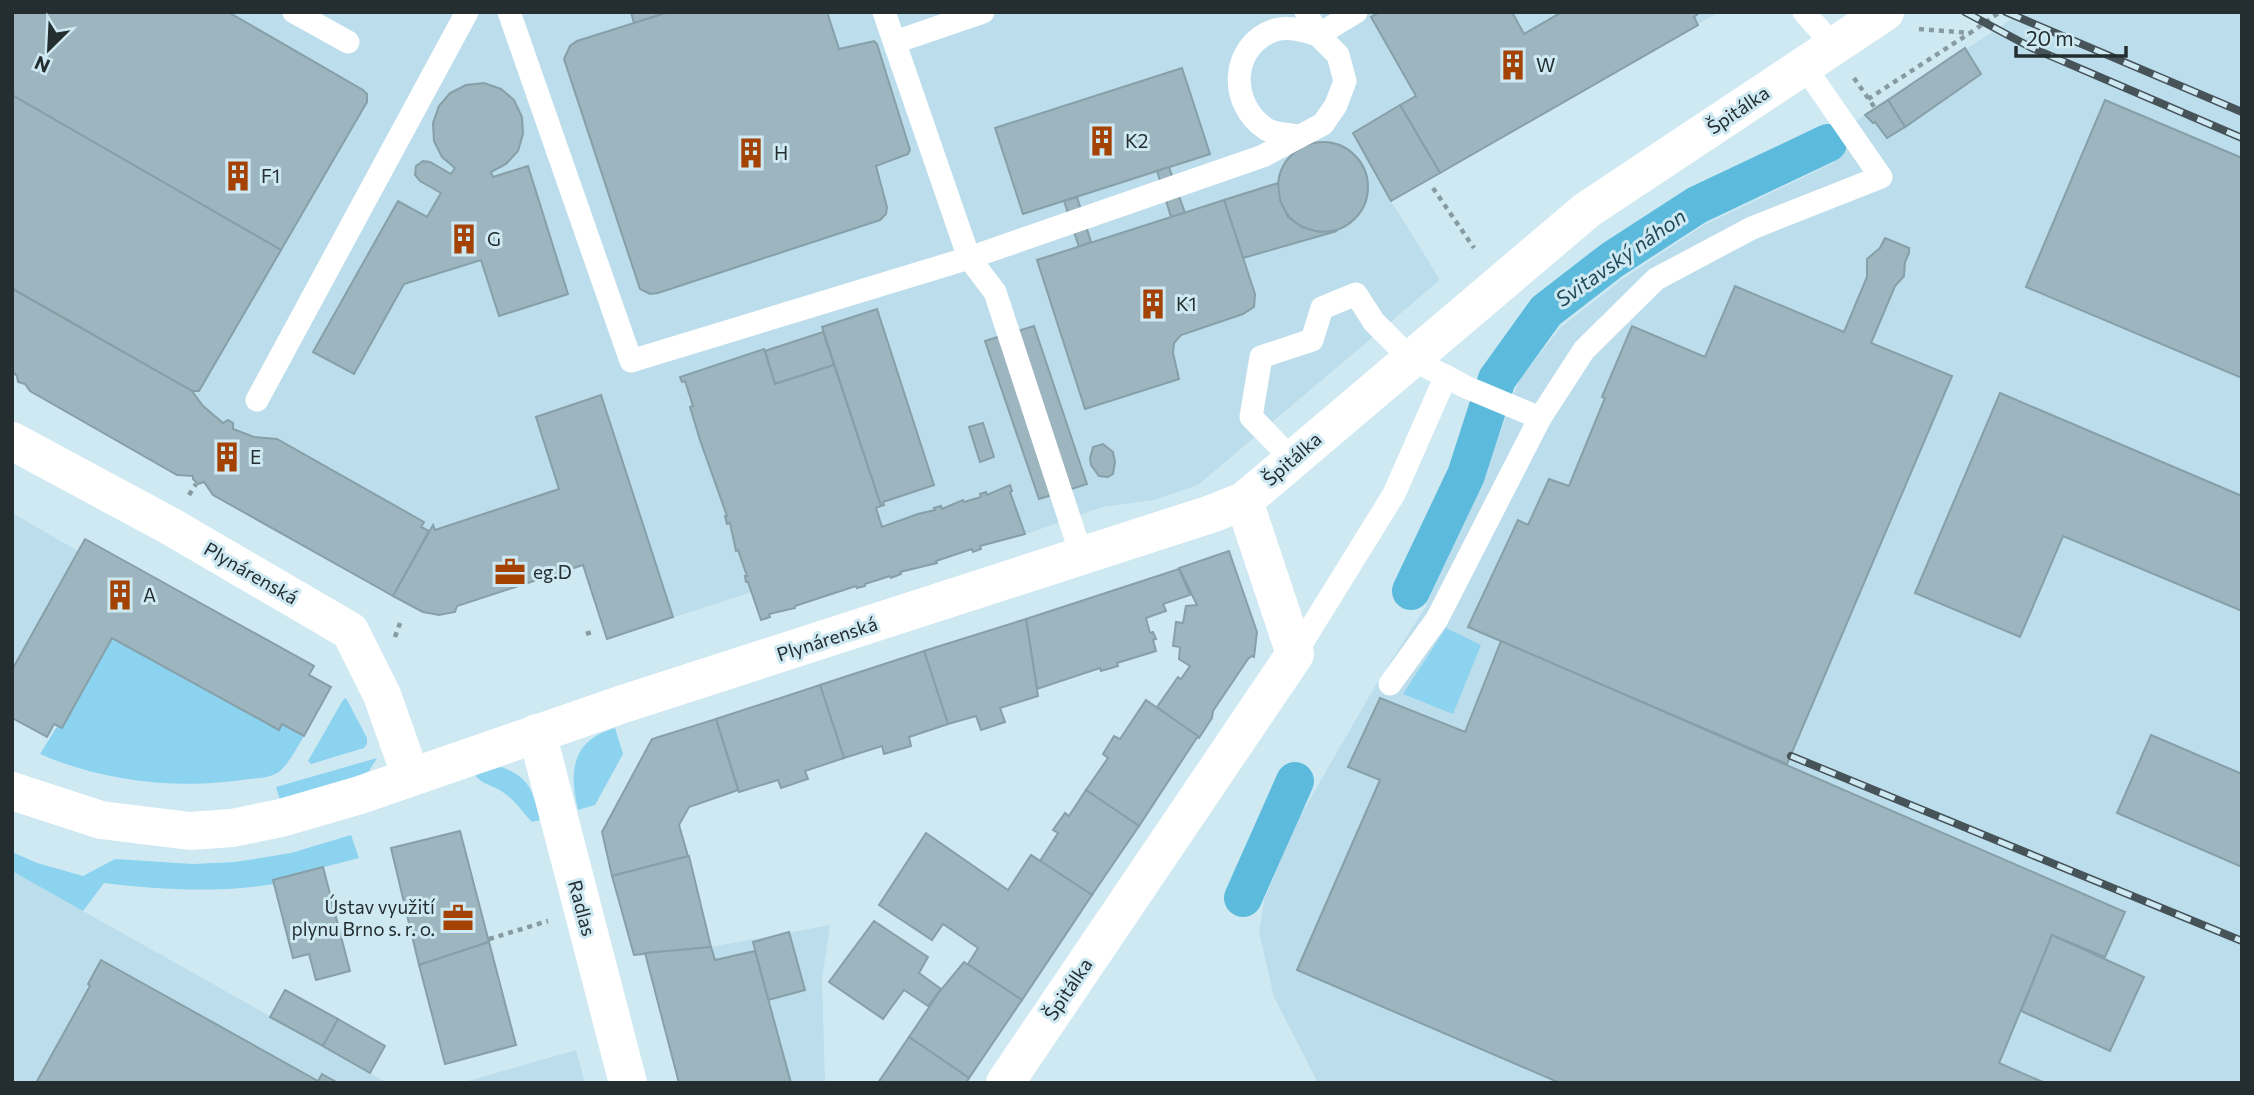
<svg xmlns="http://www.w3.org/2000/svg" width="2254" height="1095" font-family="Commissioner,sans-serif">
	<rect width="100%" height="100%" fill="#cfe9f3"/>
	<g fill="#bcddeb">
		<polygon points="12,12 1719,12 1391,201 1440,280 1198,485 1154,500 1102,507 1018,537 1016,535 981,546 981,549 973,552 971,549 936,560 937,563 901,572 901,574 891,578 890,576 865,584 865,586 857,588 856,586 795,605 795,608 770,614 770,617 761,620 752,592 607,639 583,565 457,606 457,609 439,615 423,612 213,495 204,482 195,483 193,476 18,382 17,376 12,371"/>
		<polygon points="2023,12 2242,12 2242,1083 1318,1083 1274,997 1259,932 1264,900 1298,820 1374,688 1426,606 1482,483 1519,380 1560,328 1621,280 1704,225 1835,162 1822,132 1856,121"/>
		<polygon points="12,513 78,551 85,539 314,666 309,675 331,687 304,736 283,724 279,730 54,724 47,737 12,718"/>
		<polygon points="12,871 323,1046 387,1083 12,1083"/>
		<polygon points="830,925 822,979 825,1083 679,1083 645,953 711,947"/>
		<polygon points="576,1050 585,1083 461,1083"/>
	</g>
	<g fill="#8bd3ef">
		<polygon points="1446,628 1481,645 1453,714 1403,694"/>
		<path d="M112,638L279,730L282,724L304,736C297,747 290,762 280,771C271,778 260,778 249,779C181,790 103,782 40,754Z"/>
		<polygon points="346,698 367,738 367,744 364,748 311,764 308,761 343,700"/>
		<path d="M615,728L623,754L595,805L578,810C569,771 571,741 615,728Z"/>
		<polygon points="377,758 369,771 361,775 280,800 276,787"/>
		<path d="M501,767C531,777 533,793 540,820L532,822C522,812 516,801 504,793C494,785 482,785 475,775Z"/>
		<path d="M351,835L359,858L274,880V884C216,893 162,890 104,883L83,911L12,871V852L37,863L83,876L115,859L193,864L235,862L291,853Z"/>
	</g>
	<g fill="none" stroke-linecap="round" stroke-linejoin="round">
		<g stroke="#5cbadc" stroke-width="38">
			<polyline points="1411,591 1466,475 1497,379 1546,311 1612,260 1697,205 1828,143"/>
			<polyline points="1243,898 1295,781"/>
		</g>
	</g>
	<g fill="#9cb5bf" stroke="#879fa8" stroke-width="2">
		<polygon points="12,12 228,12 363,90 367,94 367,102 281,250 12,95"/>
		<polygon points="631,12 669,12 634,23"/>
		<polygon points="669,12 827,12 839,49 874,41 877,44 910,150 908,154 876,166 887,207 886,214 880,220 658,293 650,294 640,289 564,59 570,46 577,41"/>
		<polygon points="1380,12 1512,12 1524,34 1562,12 1699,13 1694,17 1698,25 1440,173 1400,105 1416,96 1371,17"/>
		<polygon points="1965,48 1981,74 1905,127 1888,100"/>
		<polygon points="1182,68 1210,154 1023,214 995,128"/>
		<polygon points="484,83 501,89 514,100 522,117 523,134 518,151 506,164 491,172 493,177 528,166 568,294 499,316 481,260 404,284 354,374 313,352 398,201 427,217 441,193 420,181 415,175 416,166 423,161 430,162 451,174 455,168 442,157 434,141 433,123 439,106 450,93 466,85"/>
		<polygon points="12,95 281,250 199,391 192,391 12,288"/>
		<polygon points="1888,100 1905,127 1887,138 1875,122 1873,123 1865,115"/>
		<polygon points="2105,100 2242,158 2242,378 2026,287"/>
		<polygon points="1400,105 1440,173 1391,201 1353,133"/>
		<circle cx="1323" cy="187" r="45"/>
		<polygon points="1169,167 1185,213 1171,217 1157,171"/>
		<polygon points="1278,183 1280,200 1288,217 1302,227 1319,232 1337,231 1243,258 1224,200"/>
		<polygon points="1077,197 1091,242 1079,247 1064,201"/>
		<polygon points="1224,200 1255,294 1254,307 1243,314 1181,335 1174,343 1173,353 1179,379 1085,409 1037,260"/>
		<polygon points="1885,238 1909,248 1909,253 1905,262 1904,276 1895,286 1871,343 1952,376 1787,764 1468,627 1518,520 1528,525 1549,479 1569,486 1605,398 1602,397 1632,326 1705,357 1735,286 1844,332 1867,277 1867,259 1880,248"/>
		<polygon points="12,289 192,391 203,406 223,423 228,420 233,423 233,429 254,437 277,439 424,522 421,527 429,531 393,596 213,495 204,482 198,484 193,479 193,476 177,475 30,391 25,384 18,382 17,376 12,371"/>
		<polygon points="877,309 934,485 883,502 884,505 881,506 822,327"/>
		<polygon points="1034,326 1087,484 1039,499 985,341"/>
		<polygon points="823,332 834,365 775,384 765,351"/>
		<polygon points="764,349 775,384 834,365 881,506 876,508 882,527 918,514 935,510 934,508 941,506 942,509 963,500 964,502 981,497 980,494 986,492 987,495 1010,485 1012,491 1010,492 1025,534 980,546 981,549 973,552 972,549 936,561 937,563 900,572 901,574 891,578 890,576 865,584 865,586 857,588 856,586 795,606 795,608 769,614 770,617 761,620 748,582 746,582 745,576 747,576 738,550 736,551 730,523 727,524 725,516 727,516 700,440 690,407 693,406 685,381 682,382 680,377"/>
		<polygon points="2000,393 2242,496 2242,611 2063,536 2020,637 1915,593"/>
		<polygon points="601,395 673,617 607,639 583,565 457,606 455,612 439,615 423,612 393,596 433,525 435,530 559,489 536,417"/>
		<polygon points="983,423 994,457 980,462 969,427"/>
		<polygon points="1103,444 1113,452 1115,462 1113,474 1108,477 1099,476 1091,465 1090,458 1093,447"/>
		<polygon points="85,539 314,666 309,675 331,687 304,736 282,724 279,730 112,638 62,728 54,724 47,737 12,718 12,670"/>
		<polygon points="1229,551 1257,632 1254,657 1252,656 1248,659 1213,711 1212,718 1199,738 1157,707 1178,677 1181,679 1190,666 1179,659 1180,647 1173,646 1176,622 1183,623 1186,606 1197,605 1179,568"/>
		<polygon points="1179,569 1190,595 1163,604 1166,611 1146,618 1150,633 1153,632 1156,639 1153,640 1156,651 1117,663 1118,666 1101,671 1100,668 1037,689 1026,619"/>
		<polygon points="1026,619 1038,696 1000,708 1005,722 981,730 976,716 948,724 924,651"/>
		<polygon points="1501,641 2125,912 2105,957 2052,935 1999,1063 2045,1083 1560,1083 1297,970 1380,780 1348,767 1380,698 1465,732"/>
		<polygon points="924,651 948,724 909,737 911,746 884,754 882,746 844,758 820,685"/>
		<polygon points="820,685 844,758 805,771 808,779 781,788 778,780 739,792 716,719"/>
		<polygon points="1146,700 1198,736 1139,826 1086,790 1108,758 1103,754 1114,736 1120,739"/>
		<polygon points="716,719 738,790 689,807 679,825 688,856 612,876 602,832 652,739"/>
		<polygon points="2151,735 2242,774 2242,867 2117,813"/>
		<polygon points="1086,790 1139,826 1092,895 1040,861 1058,833 1053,830 1065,813 1069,816"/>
		<polygon points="460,831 489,942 419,965 391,848"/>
		<polygon points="926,833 1008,890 1031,855 1092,895 1022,1000 968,964 978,948 943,924 932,940 879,905"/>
		<polygon points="689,856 711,947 634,955 612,876"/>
		<polygon points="323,867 350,971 316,980 309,954 293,958 273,880"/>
		<polygon points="874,921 928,957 919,973 941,989 928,1006 904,990 883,1019 829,982"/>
		<polygon points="789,932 805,990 768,1000 753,942"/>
		<polygon points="2052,935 2144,977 2110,1051 2021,1011"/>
		<polygon points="489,942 516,1045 445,1064 419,965"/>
		<polygon points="711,947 715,960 755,951 791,1083 679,1083 645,953"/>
		<polygon points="101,960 318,1081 322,1074 338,1083 36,1083 90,986 88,984"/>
		<polygon points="964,962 1022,1000 969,1078 909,1037 940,991"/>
		<polygon points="285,990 338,1019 323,1046 270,1017"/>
		<polygon points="338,1019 385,1046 370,1073 323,1046"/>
		<polygon points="909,1037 969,1078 966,1083 878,1083"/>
	</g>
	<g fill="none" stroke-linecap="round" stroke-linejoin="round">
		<g stroke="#879aa1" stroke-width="4.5" stroke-dasharray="5 5" stroke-linecap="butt">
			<polyline points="1919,29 1970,33 2000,12"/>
			<polyline points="1854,78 1875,108"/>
			<polyline points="1868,99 1970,33"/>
			<polyline points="1433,188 1474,248"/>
			<polyline points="189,495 196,484"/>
			<polyline points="586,634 595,631"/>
			<polyline points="395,637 400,623"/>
			<polyline points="489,939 548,921"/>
		</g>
		<g stroke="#fff" stroke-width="23">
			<polyline points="294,12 348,42"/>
			<polyline points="509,12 631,361 969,258 1263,156 1323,124 1336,105 1345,81 1338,55 1318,35 1306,12"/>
			<polyline points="884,12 969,258 995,292 1082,557"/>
			<polyline points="1804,12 1834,46"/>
			<polyline points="895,42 983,12"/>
			<path d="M1297,136C1288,134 1274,134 1266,129C1228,104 1230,45 1275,30C1289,26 1305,31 1318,35L1356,12"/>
			<polyline points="257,400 467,12"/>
			<polyline points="1540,418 1584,350 1656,279 1752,228 1881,177 1804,66"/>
			<polyline points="1292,459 1251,417 1261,357 1312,340 1322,308 1356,294 1374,322 1410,358 1466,387 1540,418 1437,619 1390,684"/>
			<polyline points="1295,654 1394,494 1446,376"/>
		</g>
		<g stroke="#fff" stroke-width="38">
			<polyline points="12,441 170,526 350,631 382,695 411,777"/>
			<polyline points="537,733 628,1083"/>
			<polyline points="12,791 101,820 190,831 232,828 281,818 360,795 620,705 1211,514 1244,501 1587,210 1885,12"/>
			<polyline points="1005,1083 1295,654 1244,501"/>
		</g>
		<g stroke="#465358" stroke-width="8">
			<g id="rail">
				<polyline points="1965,12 2032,48 2242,138"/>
				<polyline points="2006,12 2242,112"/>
				<polyline points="1791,756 2242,941"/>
			</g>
		</g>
		<use href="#rail" stroke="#cfe9f3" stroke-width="5" stroke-dasharray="16" stroke-linecap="butt"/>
	</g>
	<defs>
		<g id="building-bare" transform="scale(2.415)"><path d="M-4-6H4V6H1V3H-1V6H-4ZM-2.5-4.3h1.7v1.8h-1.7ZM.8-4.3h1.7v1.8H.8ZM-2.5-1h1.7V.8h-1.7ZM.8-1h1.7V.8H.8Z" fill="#a44204" stroke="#cfe9f3" stroke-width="2.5" paint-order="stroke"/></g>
		<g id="office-bare" transform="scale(2.415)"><path d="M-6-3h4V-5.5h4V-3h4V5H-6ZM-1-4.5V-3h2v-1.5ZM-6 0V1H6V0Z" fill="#a44204" stroke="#cfe9f3" stroke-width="2.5" paint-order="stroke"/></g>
	</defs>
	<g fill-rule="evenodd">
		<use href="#building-bare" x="1513" y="65"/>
		<use href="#building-bare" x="1102" y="141"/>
		<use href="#building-bare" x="751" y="153"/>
		<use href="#building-bare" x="238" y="176"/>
		<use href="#building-bare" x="464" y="239"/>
		<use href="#building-bare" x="1153" y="304"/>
		<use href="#building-bare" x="227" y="457"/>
		<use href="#office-bare" x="510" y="572"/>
		<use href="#building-bare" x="120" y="595"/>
		<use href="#office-bare" x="458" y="918"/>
	</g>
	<g text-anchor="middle" stroke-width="6" stroke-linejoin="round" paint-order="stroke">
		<g font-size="19" fill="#242e31" stroke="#cfe9f3" text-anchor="start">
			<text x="1536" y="72">W</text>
			<text x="1125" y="148">K2</text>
			<text x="774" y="160">H</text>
			<text x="261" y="183">F1</text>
			<text x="487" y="246">G</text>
			<text x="1176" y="311">K1</text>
			<text x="250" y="464">E</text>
			<text x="533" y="579">eg.D</text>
			<text x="143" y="602">A</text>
			<text x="435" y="914" text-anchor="end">Ústav využití<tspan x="435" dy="22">plynu Brno s. r. o.</tspan></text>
		</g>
		<g font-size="19" fill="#242e31" stroke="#cfe9f3">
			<text transform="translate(1738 110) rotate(-34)" y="7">Špitálka</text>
			<text transform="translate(1292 459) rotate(-41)" y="7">Špitálka</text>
			<text transform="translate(251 573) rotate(30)" y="7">Plynárenská</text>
			<text transform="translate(827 639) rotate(-18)" y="7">Plynárenská</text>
			<text transform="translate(582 908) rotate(75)" y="7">Radlas</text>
			<text transform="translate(1068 989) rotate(-56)" y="7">Špitálka</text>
		</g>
		<g font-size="21" font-style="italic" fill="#1f4958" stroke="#cfe9f3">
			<text transform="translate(1621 258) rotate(-35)" y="7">Svitavský náhon</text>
		</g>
	</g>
	<rect width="2254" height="1095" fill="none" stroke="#242e31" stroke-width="28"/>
	<g transform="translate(49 49) rotate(204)" stroke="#cfe9f3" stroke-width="5" paint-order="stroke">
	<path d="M0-5L12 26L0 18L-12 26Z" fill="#242e31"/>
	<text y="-10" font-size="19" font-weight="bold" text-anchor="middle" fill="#242e31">N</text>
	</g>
	<path d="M2016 46v10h110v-10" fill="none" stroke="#242e31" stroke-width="3.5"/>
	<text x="2026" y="46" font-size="21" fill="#242e31" stroke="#cfe9f3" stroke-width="5" paint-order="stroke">20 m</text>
</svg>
